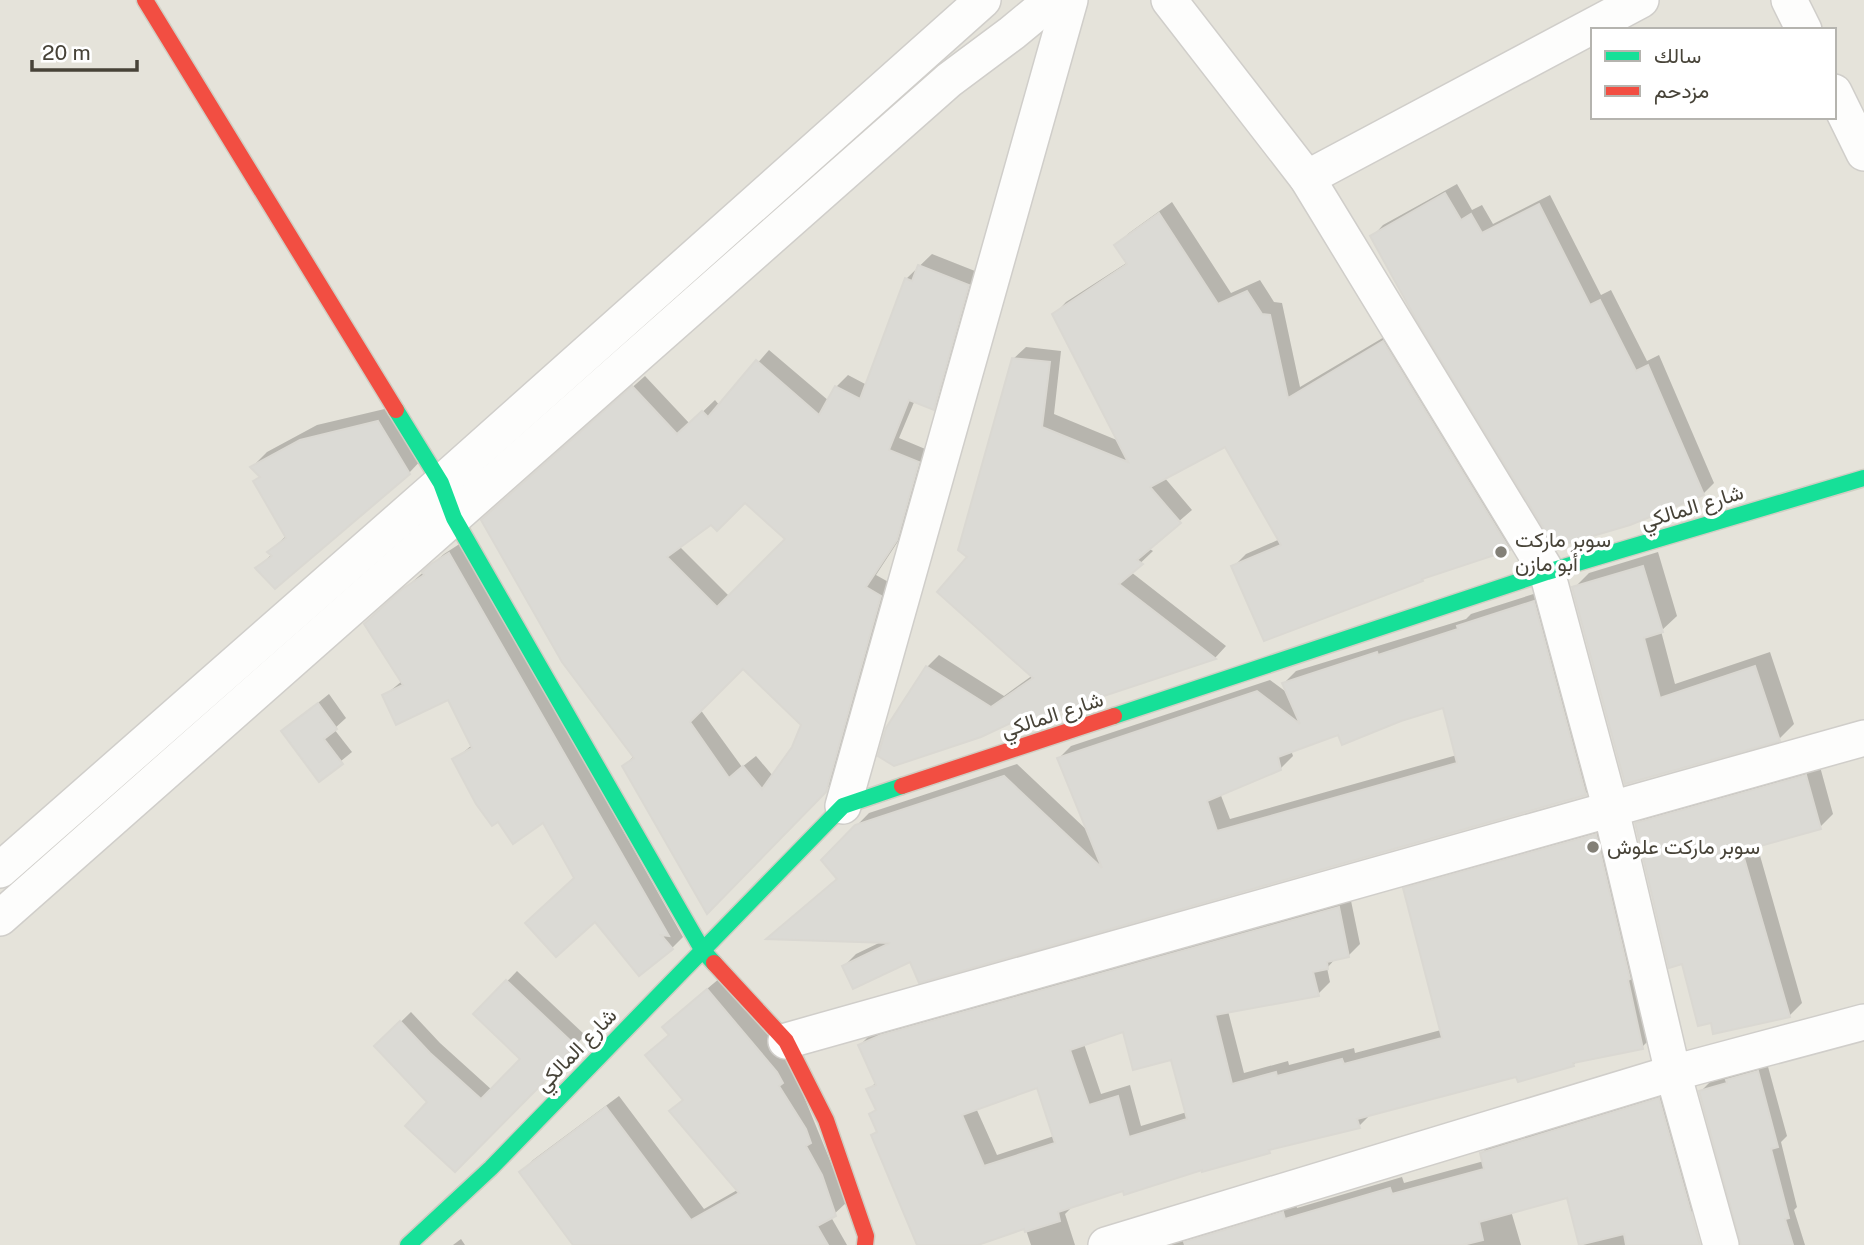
<svg xmlns="http://www.w3.org/2000/svg" width="1864" height="1245" font-family="'Public Sans',Vazirmatn,sans-serif">
	<rect width="100%" height="100%" fill="#f2f1ec"/>
	<path fill="#e5e3da" fill-rule="evenodd" d="M0,0H1864V1245H0ZM1593,30H1834V117H1593Z"/>
	<g fill="#0003" fill-rule="evenodd">
		<polygon points="1457,184 1472,210 1482,205 1493,224 1550,195 1601,295 1611,290 1647,361 1659,355 1714,483 1704,493 1629,522 1373,236 1383,225"/>
		<polygon points="1172,202 1231,293 1260,280 1274,302 1282,303 1300,387 1396,330 1521,536 1509,548 1426,575 1422,580 1234,566 1246,554 1280,539 1225,444 1164,477 1192,510 1148,548 1153,551 1131,572 1226,646 1215,658 1035,717 1031,711 887,729 927,667 939,655 1004,696 1033,675 970,556 1013,359 1026,347 1061,351 1054,414 1119,441 1054,315 1066,302 1128,262 1116,245 1129,233"/>
		<path d="M932,254L980,273L945,396L933,408L915,400L899,438L930,451L908,526L876,575L892,584L837,778L708,911L624,766L634,756L495,509L645,376L690,424L715,400L720,406L769,350L829,401L836,387L848,375L867,385L906,279ZM745,501L787,539L730,597L679,546ZM743,667L803,724L794,747L773,776L756,756L742,767L700,709Z"/>
		<polygon points="393,407 424,457 409,473 257,568 272,554 269,552 287,535 255,482 261,475 252,467 267,452 317,425"/>
		<polygon points="461,543 683,937 672,948 576,878 543,821 454,760 472,745 449,698 384,696 402,681 377,613 444,554"/>
		<polygon points="1658,552 1677,616 1661,631 1675,684 1770,652 1794,724 1779,739 1626,782 1574,588 1589,573"/>
		<path d="M1546,590L1598,781L1585,794L911,960L844,966L856,954L883,941L823,860L869,813L1017,764L1090,833L1059,758L1071,746L1270,680L1289,694L1284,683L1296,671L1466,619L1471,614ZM1444,706L1457,755L1230,819L1220,793L1280,769L1293,756L1291,750L1339,733Z"/>
		<polygon points="329,694 346,718 334,729 352,752 319,779 283,731"/>
		<polygon points="1819,763 1833,814 1820,827 1757,845 1802,1003 1789,1016 1712,1021 1683,962 1637,824 1650,811"/>
		<path d="M1608,823L1654,1035L1642,1047L1577,1061L1573,1065L1518,1075L1372,1113L1359,1126L1273,1147L1269,1151L1125,1189L1072,1207L1065,1214L1075,1245H1031L1025,1227L973,1245H919L874,1135L878,1131L871,1114L877,1108L869,1090L876,1082L860,1045L872,1033L1350,896L1360,944L1348,956L1336,958L1327,968L1330,982L1318,994L1228,1011L1244,1073L1288,1061L1289,1065L1354,1048L1355,1053L1441,1030L1405,889L1417,877ZM1124,1030L1172,1058L1187,1112L1141,1126L1130,1085L1101,1094L1084,1044ZM1038,1086L1054,1136L997,1155L976,1108Z"/>
		<polygon points="517,971 585,1035 551,1072 455,1169 429,1102 376,1046 411,1012 440,1043 492,1090 523,1059 476,1014"/>
		<polygon points="720,978 789,1060 847,1202 831,1217 847,1245 575,1245 521,1172 533,1160 619,1096 704,1209 739,1189 672,1111 684,1099 670,1034 676,1015"/>
		<polygon points="1767,1063 1787,1136 1781,1142 1797,1207 1794,1210 1805,1245 1742,1245 1701,1091 1710,1082 1732,1076 1737,1071"/>
		<polygon points="1671,1087 1703,1200 1691,1212 1692,1245 1581,1245 1568,1196 1511,1211 1521,1245 1151,1245 1295,1201 1297,1208 1402,1177 1404,1183 1484,1161 1482,1153 1494,1141"/>
		<polygon points="461,1239 465,1245 453,1245"/>
	</g>
	<g fill="#dbdad5" stroke="#dad8d2" stroke-width="2" fill-rule="evenodd">
		<polygon points="1445,193 1461,220 1471,214 1482,233 1539,204 1590,305 1600,300 1636,371 1648,365 1704,495 1630,525 1555,547 1417,321 1370,236"/>
		<polygon points="1159,213 1218,304 1247,291 1262,314 1270,315 1288,398 1383,341 1510,550 1422,579 1423,581 1264,641 1231,566 1281,545 1225,447 1150,487 1181,523 1137,560 1143,564 1119,584 1216,659 1034,719 1030,714 981,737 894,766 878,756 886,728 926,666 991,707 1033,678 937,592 967,557 958,550 1012,358 1050,362 1042,427 1128,462 1052,314 1127,264 1114,245"/>
		<path d="M918,265L969,285L934,410L909,400L889,450L919,462L897,540L866,587L881,596L826,792L707,914L622,766L634,758L562,662L481,520L632,386L677,434L702,411L708,417L756,360L819,415L835,386L860,399L905,278L912,281ZM745,503L785,539L717,607L667,557L711,525L717,531ZM743,669L801,725L792,747L762,789L743,766L729,778L690,722Z"/>
		<polygon points="378,421 410,474 275,589 255,568 272,556 267,552 286,538 253,481 260,477 250,467 300,440"/>
		<polygon points="449,553 669,936 661,935 673,949 639,976 595,922 556,957 525,923 574,878 543,823 513,844 498,822 492,826 476,804 452,759 472,748 448,700 396,725 382,695 403,685 364,624 402,589 424,575 422,572 431,564"/>
		<polygon points="1643,566 1663,632 1644,638 1660,698 1755,666 1780,741 1625,784 1572,587"/>
		<path d="M1534,601L1586,795L919,983L910,962L853,989L842,966L890,943L766,939L837,879L821,860L855,825L1004,776L1102,868L1057,758L1257,691L1300,724L1282,683L1377,652L1378,655L1458,629L1457,626ZM1443,708L1457,763L1217,831L1207,801L1281,770L1278,757L1338,735L1342,745L1401,721Z"/>
		<polygon points="318,703 337,729 324,739 343,764 319,782 281,731"/>
		<polygon points="1806,775 1821,829 1742,851 1790,1017 1713,1034 1711,1023 1698,1026 1682,964 1669,968 1635,823"/>
		<path d="M1596,834L1630,979L1628,980L1643,1049L1573,1063L1574,1066L1518,1082L1516,1077L1357,1119L1360,1128L1269,1150L1270,1153L1202,1172V1170L1124,1195L1123,1191L1058,1212L1060,1221L1025,1232L1024,1229L978,1245H917L871,1135L877,1132L869,1114L876,1110L866,1089L876,1085L858,1045L881,1035L1339,907L1349,957L1327,962L1328,969L1313,972L1319,996L1215,1015L1232,1084L1276,1072L1277,1076L1342,1059L1344,1064L1442,1038L1403,888ZM1123,1032L1133,1070L1171,1060L1187,1119L1129,1137L1118,1096L1089,1105L1070,1050ZM1037,1088L1055,1143L984,1166L962,1115Z"/>
		<polygon points="506,980 576,1046 566,1054 568,1056 541,1085 455,1172 405,1126 427,1102 374,1046 400,1021 430,1053 481,1099 520,1059 473,1014"/>
		<polygon points="707,989 777,1072 783,1083 779,1086 806,1129 811,1143 806,1146 822,1175 836,1216 817,1226 828,1245 573,1245 519,1172 606,1107 691,1220 739,1193 669,1111 683,1100 645,1055 669,1035 662,1027"/>
		<polygon points="1758,1071 1778,1147 1771,1149 1789,1218 1785,1219 1793,1245 1741,1245 1699,1091 1727,1083 1726,1080"/>
		<polygon points="1659,1098 1700,1245 1626,1245 1624,1234 1579,1245 1567,1198 1479,1222 1483,1240 1463,1245 1185,1245 1184,1242 1283,1212 1285,1219 1390,1188 1392,1194 1484,1169 1480,1153"/>
	</g>
	<g fill="none" stroke-linecap="round" stroke-linejoin="round">
		<g stroke="#d0ceca" stroke-width="38">
			<g id="street">
				<polyline points="1169,0 1307,178 1547,572 1611,810 1673,1073 1721,1245"/>
				<polyline points="1789,0 1804,30"/>
				<polyline points="1834,92 1864,153"/>
				<polyline points="1307,178 1641,0"/>
				<polyline points="843,806 1070,0"/>
				<polyline points="0,870 441,483 983,0"/>
				<polyline points="0,918 949,80 1012,33 1052,0"/>
				<polyline points="786,1041 1864,738"/>
				<polyline points="1106,1245 1673,1073 1864,1022"/>
			</g>
		</g>
		<g stroke="#d0cec3" stroke-width="19">
			<g id="fast">
				<polyline points="396,410 441,483 454,518 703,951 714,963"/>
				<polyline points="1114,716 1547,572 1864,478"/>
				<polyline points="408,1245 491,1168 843,806 902,786"/>
			</g>
		</g>
		<g stroke="#d0cec3" stroke-width="19">
			<g id="jam">
				<polyline points="145,0 396,410"/>
				<polyline points="902,786 1114,716"/>
				<polyline points="714,963 786,1041 826,1120 866,1236 865,1245"/>
			</g>
		</g>
		<use href="#street" stroke="#fdfdfc" stroke-width="35"/>
		<use href="#fast" stroke="#16e098" stroke-width="16"/>
		<use href="#jam" stroke="#f24e42" stroke-width="16"/>
	</g>
	<g fill="#838077" stroke="#fff" stroke-width="2.5">
		<circle cx="1501" cy="552" r="7"/>
		<circle cx="1593" cy="847" r="7"/>
	</g>
	<g text-anchor="middle" stroke-width="7" stroke-linejoin="round" paint-order="stroke">
		<g font-size="21" fill="#474338" stroke="#fff">
			<text transform="translate(1692 507) rotate(-17)" y="7">شارع المالكي</text>
			<text transform="translate(1052 715) rotate(-18)" y="7">شارع المالكي</text>
			<text transform="translate(576 1050) rotate(-46)" y="7">شارع المالكي</text>
		</g>
		<g font-size="21" fill="#474338" stroke="#fff" text-anchor="start">
			<text x="1515" y="547">سوبر ماركت<tspan x="1515" dy="24">أبو مازن</tspan></text>
			<text x="1607" y="854">سوبر ماركت علوش</text>
		</g>
	</g>
	<rect x="1591" y="28" width="245" height="91" fill="#ffffff" stroke="#b5b4af" stroke-width="2"/>
	<rect x="1605" y="51" width="35" height="10" fill="#16e098" stroke="#b5b4af" stroke-width="2"/>
	<text x="1654" y="63" font-size="21" fill="#474338">سالك</text>
	<rect x="1605" y="86" width="35" height="10" fill="#f24e42" stroke="#b5b4af" stroke-width="2"/>
	<text x="1654" y="98" font-size="21" fill="#474338">مزدحم</text>
	<path d="M32 60v10h105v-10" fill="none" stroke="#474338" stroke-width="3.5"/>
	<text x="42" y="60" font-size="21" fill="#474338" stroke="#ffffff" stroke-width="5" paint-order="stroke">20 m</text>
</svg>
